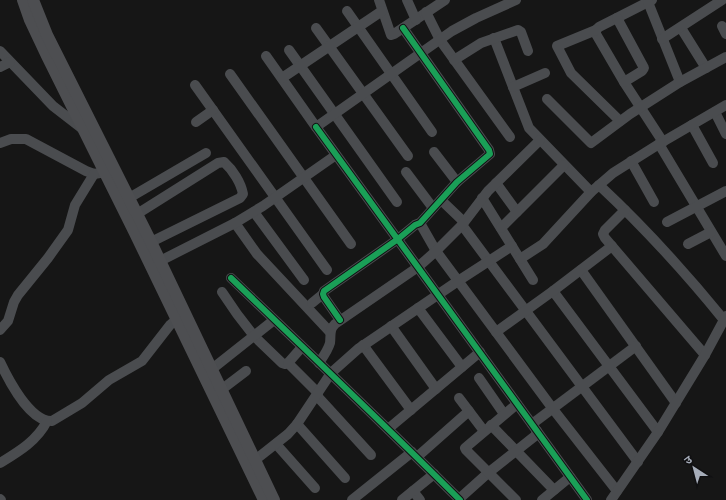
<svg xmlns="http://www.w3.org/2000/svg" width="726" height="500" font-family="'PT Sans','Noto Sans Devanagari',sans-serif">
	<rect width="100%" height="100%" fill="#161616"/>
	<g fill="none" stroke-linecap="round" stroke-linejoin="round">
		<g stroke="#4a4c4f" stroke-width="10">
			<polyline points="379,0 391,35 394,34 445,0"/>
			<polyline points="407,0 416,20"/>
			<polyline points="652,0 599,27 596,30 596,34 624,82 663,142"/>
			<polyline points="648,2 680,82"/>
			<polyline points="347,11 432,132"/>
			<polyline points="426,12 440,40 510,137"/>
			<polyline points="617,18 644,68 642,71 624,82"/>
			<polyline points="722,26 726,34"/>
			<polyline points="316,28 408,156"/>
			<polyline points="681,28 706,68"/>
			<polyline points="596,30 557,46 571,73 620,121"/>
			<polyline points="494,38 529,128 591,192"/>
			<polyline points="662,39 722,0"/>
			<polyline points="289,50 397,202"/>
			<polyline points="0,51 53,106 84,130"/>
			<polyline points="266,56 316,127 452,31 476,18 516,0"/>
			<polyline points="454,60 481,43 518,30 521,32 528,51"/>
			<polyline points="0,67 10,62"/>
			<polyline points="230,74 351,244"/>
			<polyline points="282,78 382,11"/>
			<polyline points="195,85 327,270"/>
			<polyline points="513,87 545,73"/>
			<polyline points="547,99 591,143 630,114 680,82 726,57"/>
			<polyline points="715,112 726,134"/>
			<polyline points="196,122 213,110"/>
			<polyline points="692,125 713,163"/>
			<polyline points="316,127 587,500"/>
			<polyline points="0,143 11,139 26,139 86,171 94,174 100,173"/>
			<polyline points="659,144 726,256"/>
			<polyline points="434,152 457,182"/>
			<polyline points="631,161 654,202"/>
			<polyline points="406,172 433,208"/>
			<polyline points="496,183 517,212"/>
			<path d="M599,185C644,227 685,272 724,320"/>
			<polyline points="129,198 206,153"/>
			<polyline points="482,198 533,280"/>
			<polyline points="441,200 464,222"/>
			<polyline points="625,210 605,230 603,234 605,238 705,355"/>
			<polyline points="254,212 304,280"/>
			<path d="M137,214L218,163L224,162C233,170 241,183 243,194L240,198L151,242"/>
			<polyline points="667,222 726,191"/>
			<polyline points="235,223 257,254 330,332"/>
			<polyline points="420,223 436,251 553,409 617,491"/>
			<polyline points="462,225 638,462"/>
			<polyline points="501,228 564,165"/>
			<polyline points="688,244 711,232"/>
			<polyline points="520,259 543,244 591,192 613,173 659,144 726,105"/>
			<polyline points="160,261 235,223 263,206 336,155"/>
			<polyline points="581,270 676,403"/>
			<path d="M231,278C308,352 385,425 460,500"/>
			<polyline points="553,291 658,432"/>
			<polyline points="222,292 237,314 254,336 282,363 285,364 288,363 302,347"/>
			<polyline points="312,303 323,294"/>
			<polyline points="418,308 462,367"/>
			<polyline points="340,320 324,297 323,294 324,291 398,239 415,225 420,223 457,182 490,154 489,150 403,28"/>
			<polyline points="391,326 436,389"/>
			<polyline points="0,330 8,321 14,302 18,295 48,258 68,230 75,205 94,174"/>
			<polyline points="496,332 553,291 612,246"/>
			<polyline points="363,345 411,410"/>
			<path d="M0,362C8,379 30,422 52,421L82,403L109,380L142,361L170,325L177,319"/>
			<polyline points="288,363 318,393"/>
			<path d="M319,363C323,357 328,350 330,343C331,335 329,330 335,324L418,267L436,251L462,225L488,191L540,140"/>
			<polyline points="212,369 274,320"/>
			<polyline points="479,378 504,414"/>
			<polyline points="221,390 246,371"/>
			<polyline points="317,396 371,455"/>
			<polyline points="459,398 484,431"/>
			<polyline points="297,424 345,478"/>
			<polyline points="532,424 636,346"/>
			<polyline points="491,425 554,490"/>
			<polyline points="388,429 480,352"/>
			<polyline points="276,444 315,488"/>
			<polyline points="417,457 469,411"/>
			<polyline points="255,460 288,434 297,424 331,373 358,349 458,281 512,246"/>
			<path d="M0,463C18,452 37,441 47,421"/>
			<polyline points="413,491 420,500"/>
			<polyline points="0,499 1,500"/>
			<polyline points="459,499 488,473 535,436 537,431"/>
			<polyline points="352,500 412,452"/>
			<polyline points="402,500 434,474"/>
			<polyline points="516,500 466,450 465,448 517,404"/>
			<polyline points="542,500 570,477"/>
			<polyline points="611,500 658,432 705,355 726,316"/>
		</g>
		<g stroke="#4d4e51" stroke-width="12">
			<polyline points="23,0 30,20 47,56 134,231 264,500"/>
			<polyline points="33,0 47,35 151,242 274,500"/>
		</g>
		<g stroke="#101012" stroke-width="8">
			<g id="cycleway">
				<polyline points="316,127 587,500"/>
				<path d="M231,278C308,352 385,425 460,500"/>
				<polyline points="340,320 324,297 323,294 324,291 398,239 415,225 420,223 457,182 490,154 489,150 403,28"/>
			</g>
		</g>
		<use href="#cycleway" stroke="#1a9f57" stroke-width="6"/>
	</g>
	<g transform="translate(694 468) rotate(324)" stroke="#101012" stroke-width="3" paint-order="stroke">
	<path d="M0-3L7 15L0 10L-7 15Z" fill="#a6adb9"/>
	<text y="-6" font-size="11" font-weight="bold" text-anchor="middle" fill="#a6adb9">उ</text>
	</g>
</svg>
